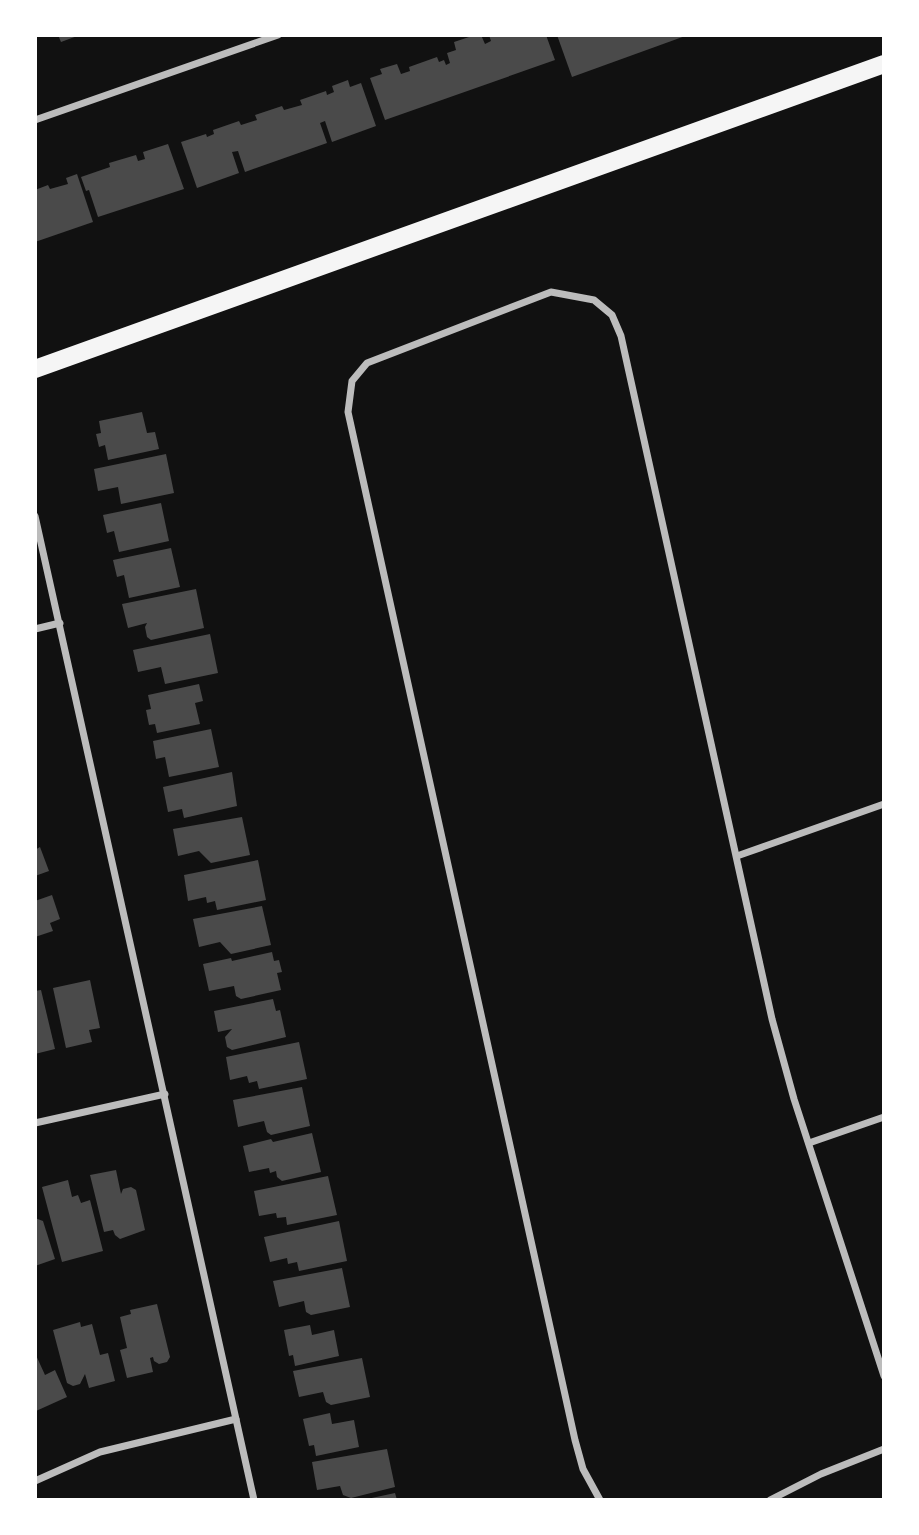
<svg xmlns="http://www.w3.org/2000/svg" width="919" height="1535" font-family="Literata,serif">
	<rect width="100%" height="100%" fill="#111"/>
	<g fill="#4a4a4a">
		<polygon points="58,35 80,35 61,42"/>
		<polygon points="475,35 481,35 485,44 491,41 489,35 546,35 555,60 385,120 370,78 382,74 380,69 397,64 401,74 410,71 409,67 437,57 439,62 444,60 446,65 450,63 447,53 456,50 454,42"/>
		<polygon points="557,35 688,35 572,77"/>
		<polygon points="348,80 350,87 361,83 376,126 332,142 325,121 320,123 327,143 245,172 238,151 232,152 239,173 197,188 181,142 206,134 207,137 214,134 213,130 239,121 241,125 257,120 255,115 282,106 284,110 302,105 300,100 326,91 327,95 334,92 332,86"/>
		<polygon points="168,144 184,189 98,217 89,190 86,191 81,177 110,167 109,163 136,155 138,161 145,159 143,152"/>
		<polygon points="77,174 93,222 35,242 35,190 48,185 50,189 68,184 66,178"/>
		<polygon points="142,412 147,433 155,432 159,449 108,460 105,445 99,447 96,434 101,433 99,421"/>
		<polygon points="166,454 174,493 121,504 118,487 98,491 94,469"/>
		<polygon points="161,503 169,541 119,552 114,531 107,533 103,515"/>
		<polygon points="171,548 180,587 129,598 124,575 117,577 113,560"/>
		<polygon points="196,589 204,628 151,640 147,637 145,627 147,623 128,628 122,604"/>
		<polygon points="210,634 218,673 165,684 161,667 138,672 133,650"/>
		<polygon points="199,684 203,701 195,703 200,724 157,733 155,724 149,725 146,710 151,709 148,695"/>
		<polygon points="211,729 219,767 169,777 165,757 156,759 153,741"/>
		<polygon points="232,772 237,806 184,818 182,809 168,812 163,787"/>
		<polygon points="242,817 250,855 211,863 199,851 178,856 173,829"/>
		<polygon points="40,847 49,871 35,876 35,850"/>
		<polygon points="258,860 266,900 217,910 215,901 207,903 206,897 188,901 184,875"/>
		<polygon points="52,895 60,919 50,923 53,931 35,937 35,901"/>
		<polygon points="262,906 271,945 231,954 220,942 199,947 193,919"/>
		<polygon points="272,952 274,961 279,960 282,972 277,973 281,990 241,999 236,996 234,986 209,991 203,964 231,958 232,961"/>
		<polygon points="90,980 100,1028 89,1030 92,1042 66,1048 53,988"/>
		<polygon points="41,990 55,1049 35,1054 35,991"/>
		<polygon points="273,999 276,1011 280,1010 286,1037 232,1050 227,1047 225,1037 232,1029 218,1032 214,1011"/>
		<polygon points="299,1042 307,1079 259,1089 257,1081 249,1083 247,1076 230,1080 226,1057"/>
		<polygon points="302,1087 310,1126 271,1135 267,1132 264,1121 238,1127 233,1100"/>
		<polygon points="312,1133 321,1172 282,1181 277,1177 276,1171 270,1173 269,1168 249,1172 243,1146 271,1139 273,1142"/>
		<polygon points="116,1170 121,1194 123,1189 131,1187 136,1190 145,1230 120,1239 115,1235 113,1230 104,1232 90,1175"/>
		<polygon points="328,1176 337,1215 287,1225 286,1217 277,1218 276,1213 259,1216 254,1191"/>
		<polygon points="68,1180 72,1197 78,1195 81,1203 90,1200 103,1251 62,1262 42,1187"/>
		<polygon points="35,1218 43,1221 55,1259 35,1266"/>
		<polygon points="339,1221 347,1261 299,1271 297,1262 288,1264 287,1258 270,1262 264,1237"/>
		<polygon points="342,1268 350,1307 311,1315 306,1312 304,1301 279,1307 273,1281"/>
		<polygon points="157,1304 170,1357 167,1362 159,1364 154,1361 153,1357 150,1358 153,1372 127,1378 120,1350 127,1348 120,1317 131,1314 130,1310"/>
		<polygon points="80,1322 81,1327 92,1324 100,1355 108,1353 115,1381 89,1388 85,1374 80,1384 73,1386 67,1383 53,1330"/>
		<polygon points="310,1325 312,1335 334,1330 339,1356 295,1366 293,1355 289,1356 284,1330"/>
		<polygon points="35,1353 45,1375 55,1370 67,1397 36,1411"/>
		<polygon points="362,1358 370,1397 331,1405 326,1402 323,1392 299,1397 293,1371"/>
		<polygon points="330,1413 332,1424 354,1420 359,1447 316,1456 314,1445 309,1446 303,1419"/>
		<polygon points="387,1449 395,1487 351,1498 343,1495 340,1486 317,1490 312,1462"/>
		<polygon points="395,1493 397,1500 367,1500 367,1499"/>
	</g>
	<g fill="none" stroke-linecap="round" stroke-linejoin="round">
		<g stroke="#bcbcbc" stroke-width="7">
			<polyline points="35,120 278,35"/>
			<polyline points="35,516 254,1500"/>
			<polyline points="35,629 60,623"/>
			<polyline points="737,856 884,804"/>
			<polyline points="35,1123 165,1094"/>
			<polyline points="809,1143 884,1117"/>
			<polyline points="35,1481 100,1452 236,1419"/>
			<polyline points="600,1500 583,1469 575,1440 348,412 352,381 367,363 551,292 594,300 612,315 621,336 772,1019 794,1099 884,1376"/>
			<polyline points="770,1500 821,1474 884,1449"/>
		</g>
		<polyline stroke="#f5f5f5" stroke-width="18" points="35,369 884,64"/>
	</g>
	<rect width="919" height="1535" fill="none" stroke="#ffffff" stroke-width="74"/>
</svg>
